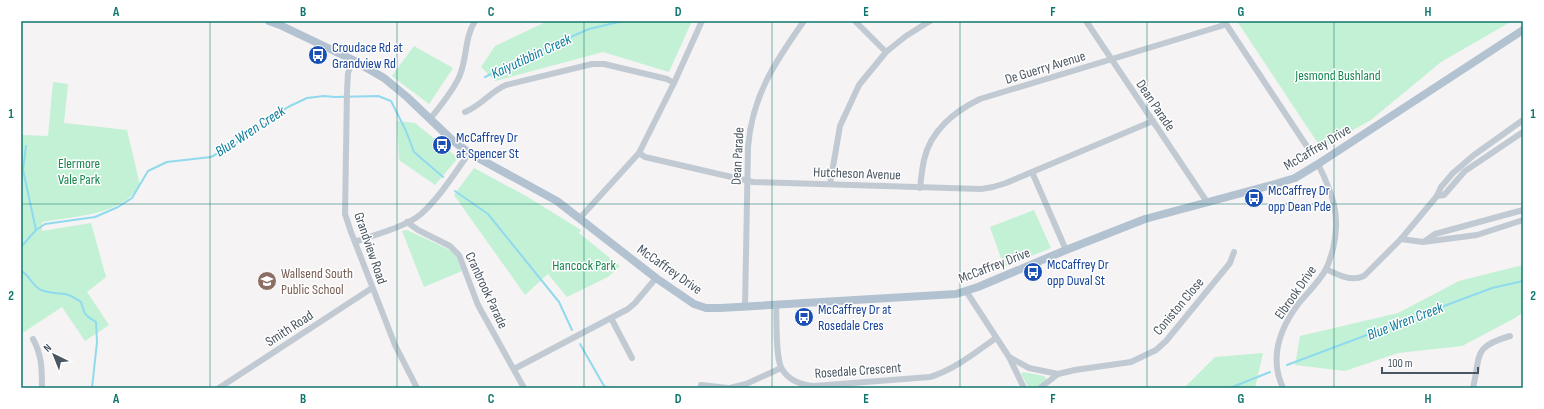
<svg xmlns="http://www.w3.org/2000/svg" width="1544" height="409" font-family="'Sofia Sans Condensed',sans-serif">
	<rect width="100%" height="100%" fill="#f5f3f3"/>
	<g fill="#c3f1d5">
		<polygon points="548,21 692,21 669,72 603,52 495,81 481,67 495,46"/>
		<polygon points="1237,21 1512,21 1441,62 1371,120 1321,148"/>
		<polygon points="414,46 453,68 429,104 392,76"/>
		<path d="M53,82L68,84L64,123L127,130L140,185C122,216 73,216 42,222V231L91,223L106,277L87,292L109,325L85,341L62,307L21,334V135L48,136Z"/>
		<polygon points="397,121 415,123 458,158 435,185 399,160"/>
		<polygon points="474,168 526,196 581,230 579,233 620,266 608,277 567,297 548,274 525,295 454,195"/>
		<polygon points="1034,210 1051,248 1004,267 990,227"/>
		<polygon points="407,230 452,251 456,256 462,271 424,287 402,231"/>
		<polygon points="1523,265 1523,312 1515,318 1462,346 1398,353 1345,371 1295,365 1300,336 1398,313 1459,281"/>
		<polygon points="1263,353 1255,388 1184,388 1215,357"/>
		<polygon points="1023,372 1044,376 1046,378 1046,380 1036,388 1029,388 1021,374"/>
	</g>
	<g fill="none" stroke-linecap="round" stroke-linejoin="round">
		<g stroke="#90daee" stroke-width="2">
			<polyline points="485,77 525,57 589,29 623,21"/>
			<polyline points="26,146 23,170 36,230"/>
			<polyline points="455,191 488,214 559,302 572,330"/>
			<polyline points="21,247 36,230 45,224 95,217 118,207 132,198 148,171 167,162 211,157 233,145 288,107 307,98 324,96 335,97 378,96 391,101 406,131 414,152 443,177"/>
			<path d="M21,271C31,276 31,285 41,290C48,293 56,293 65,294C71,295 76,299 81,302C85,316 85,315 96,322L97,342L92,388"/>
			<polyline points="580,344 604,386 608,388"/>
			<polyline points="1287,365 1492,288 1523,281"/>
			<polyline points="1230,388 1270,372"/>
		</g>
		<g stroke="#c1cad2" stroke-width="6">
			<polyline points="855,21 886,52"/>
			<polyline points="1086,21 1207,202"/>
			<polyline points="1224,21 1310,151"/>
			<polyline points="353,60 348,73 347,91 345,214 351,232 395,345 417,388"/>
			<path d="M465,112C481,106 491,91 506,85L592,64H604L667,79L674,83"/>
			<path d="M430,119C439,108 457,86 461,72C467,55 465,37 475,21"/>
			<polyline points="639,153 674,83 702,21"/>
			<polyline points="1032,172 1066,250"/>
			<polyline points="830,184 840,126 859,85 886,52 906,36 930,21"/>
			<path d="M920,188C921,179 922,169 924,160C930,131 955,111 980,99L1221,26L1226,24"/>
			<polyline points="1437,196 1444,195 1465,171 1523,132"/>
			<polyline points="579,219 639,153 645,157 753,182 981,189 993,187 1006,183 1153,121"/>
			<polyline points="407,222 418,230 450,246 459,255 478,305 524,388"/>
			<polyline points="1401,239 1423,242 1477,235 1523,220"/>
			<polyline points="1425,241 1435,234 1523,210"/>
			<path d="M355,242C373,235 406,227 421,214C439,198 455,173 469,153"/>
			<path d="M1326,269C1338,275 1351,282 1364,276L1401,239L1437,196L1441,187L1453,173L1474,155L1523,120"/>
			<polyline points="966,291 1009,357 1024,388"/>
			<path d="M776,304C777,319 775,358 782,369C789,381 802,385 814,386L930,377C954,370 976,352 996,338"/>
			<path d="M745,307L748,147C752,96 775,62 804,21"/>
			<polyline points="611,318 632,358"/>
			<path d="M33,339C42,355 42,370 42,388"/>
			<polyline points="1009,357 1029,368 1058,374"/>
			<polyline points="514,369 628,309 635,303 656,278"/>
			<polyline points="701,385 728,388"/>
			<polyline points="219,388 372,288"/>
			<polyline points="730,388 746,384 781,368"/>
			<polyline points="1040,388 1058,374 1075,370 1131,362 1156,350 1166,341 1230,263 1234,252"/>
			<path d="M1283,388C1269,358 1280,328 1299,303C1308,292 1319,282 1326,269C1329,263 1331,256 1333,249C1341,216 1333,194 1318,164"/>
			<path d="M1473,388C1481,355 1472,347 1510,336"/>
		</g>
		<polyline stroke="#b3c2d1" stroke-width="8" points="269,21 280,25 353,60 384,78 407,97 451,139 469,153 557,201 656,278 694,304 706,308 720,308 956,294 978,287 1066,250 1145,219 1275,184 1295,178 1318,164 1523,30"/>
	</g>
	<path fill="none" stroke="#0f766e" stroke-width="1" stroke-opacity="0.55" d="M210,21V388M397,21V388M584,21V388M772,21V388M960,21V388M1147,21V388M1334,21V388M21,204H1523"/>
	<defs>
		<g id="bus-disc" transform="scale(1)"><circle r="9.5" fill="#1a4fb4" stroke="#fff"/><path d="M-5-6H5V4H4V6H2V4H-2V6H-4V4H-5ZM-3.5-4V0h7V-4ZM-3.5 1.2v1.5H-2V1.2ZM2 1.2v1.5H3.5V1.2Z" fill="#fff"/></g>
		<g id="school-disc" transform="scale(1)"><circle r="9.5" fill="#8d6e63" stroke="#fff"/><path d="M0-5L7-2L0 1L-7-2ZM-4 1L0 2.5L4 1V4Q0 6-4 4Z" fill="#fff"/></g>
	</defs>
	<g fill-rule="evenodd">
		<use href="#bus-disc" x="318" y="55"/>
		<use href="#bus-disc" x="442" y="145"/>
		<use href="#bus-disc" x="1254" y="198"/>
		<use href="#bus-disc" x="1033" y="272"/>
		<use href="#school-disc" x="267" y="281"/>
		<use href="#bus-disc" x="804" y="317"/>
	</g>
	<g text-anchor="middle" stroke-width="3" stroke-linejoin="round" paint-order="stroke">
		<g font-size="14" fill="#164399" stroke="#fff" text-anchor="start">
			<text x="332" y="52">Croudace Rd at<tspan x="332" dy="16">Grandview Rd</tspan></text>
			<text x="456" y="142">McCaffrey Dr<tspan x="456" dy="16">at Spencer St</tspan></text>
			<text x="1268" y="195">McCaffrey Dr<tspan x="1268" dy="16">opp Dean Pde</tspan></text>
			<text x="1047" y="269">McCaffrey Dr<tspan x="1047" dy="16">opp Duval St</tspan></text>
			<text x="818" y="314">McCaffrey Dr at<tspan x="818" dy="16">Rosedale Cres</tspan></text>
		</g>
		<g font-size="14" fill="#4a5661" stroke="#fff">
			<text transform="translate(1045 67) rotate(-17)" y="5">De Guerry Avenue</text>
			<text transform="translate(1156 105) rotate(56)" y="5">Dean Parade</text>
			<text transform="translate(1317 147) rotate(-31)" y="5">McCaffrey Drive</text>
			<text transform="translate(737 156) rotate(-87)" y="5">Dean Parade</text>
			<text transform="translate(857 173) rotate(2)" y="5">Hutcheson Avenue</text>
			<text transform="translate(371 248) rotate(71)" y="5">Grandview Road</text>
			<text transform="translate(994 265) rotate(-21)" y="5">McCaffrey Drive</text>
			<text transform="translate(670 269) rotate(35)" y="5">McCaffrey Drive</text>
			<text transform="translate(487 290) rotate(65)" y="5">Cranbrook Parade</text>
			<text transform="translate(1295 292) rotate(-55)" y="5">Elbrook Drive</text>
			<text transform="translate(1178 306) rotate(-50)" y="5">Coniston Close</text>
			<text transform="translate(289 328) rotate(-33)" y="5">Smith Road</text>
			<text transform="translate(858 370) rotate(-4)" y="5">Rosedale Crescent</text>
		</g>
		<g font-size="14" fill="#17864f" stroke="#fff">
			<text x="1338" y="80">Jesmond Bushland</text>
			<text x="79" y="168">Elermore<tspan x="79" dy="16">Vale Park</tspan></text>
			<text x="584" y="270">Hancock Park</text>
		</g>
		<g font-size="14" fill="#785e54" stroke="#fff" text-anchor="start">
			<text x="281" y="278">Wallsend South<tspan x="281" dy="16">Public School</tspan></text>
		</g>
		<g font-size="15" font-style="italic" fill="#0c7c9b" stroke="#fff">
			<text transform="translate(531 56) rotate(-25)" y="5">Kaiyutibbin Creek</text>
			<text transform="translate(250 131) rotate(-33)" y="5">Blue Wren Creek</text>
			<text transform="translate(1405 321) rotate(-21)" y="5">Blue Wren Creek</text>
		</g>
	</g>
	<rect width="1544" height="409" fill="none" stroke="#ffffff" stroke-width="44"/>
	<g transform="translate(54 355) rotate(317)" stroke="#ffffff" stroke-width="3" paint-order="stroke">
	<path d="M0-3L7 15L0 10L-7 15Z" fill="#4a5661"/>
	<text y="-6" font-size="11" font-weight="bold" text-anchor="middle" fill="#4a5661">N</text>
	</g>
	<path d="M1382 367v6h96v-6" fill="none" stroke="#4a5661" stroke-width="2"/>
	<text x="1388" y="367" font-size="12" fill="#4a5661" stroke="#ffffff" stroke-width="3" paint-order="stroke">100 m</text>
	<rect x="22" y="22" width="1500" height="365" fill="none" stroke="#0f766e" stroke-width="1.5"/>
	<g font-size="13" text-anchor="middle" font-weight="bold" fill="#0f766e">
		<text x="116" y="16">A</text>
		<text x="303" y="16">B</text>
		<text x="491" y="16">C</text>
		<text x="678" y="16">D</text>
		<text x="866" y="16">E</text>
		<text x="1053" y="16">F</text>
		<text x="1241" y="16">G</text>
		<text x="1428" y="16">H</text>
		<text x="11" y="118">1</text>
		<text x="1533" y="118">1</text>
		<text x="11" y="300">2</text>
		<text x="1533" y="300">2</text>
		<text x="116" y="403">A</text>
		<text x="303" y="403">B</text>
		<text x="491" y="403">C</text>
		<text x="678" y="403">D</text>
		<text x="866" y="403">E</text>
		<text x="1053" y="403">F</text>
		<text x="1241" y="403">G</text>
		<text x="1428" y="403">H</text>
	</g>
</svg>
